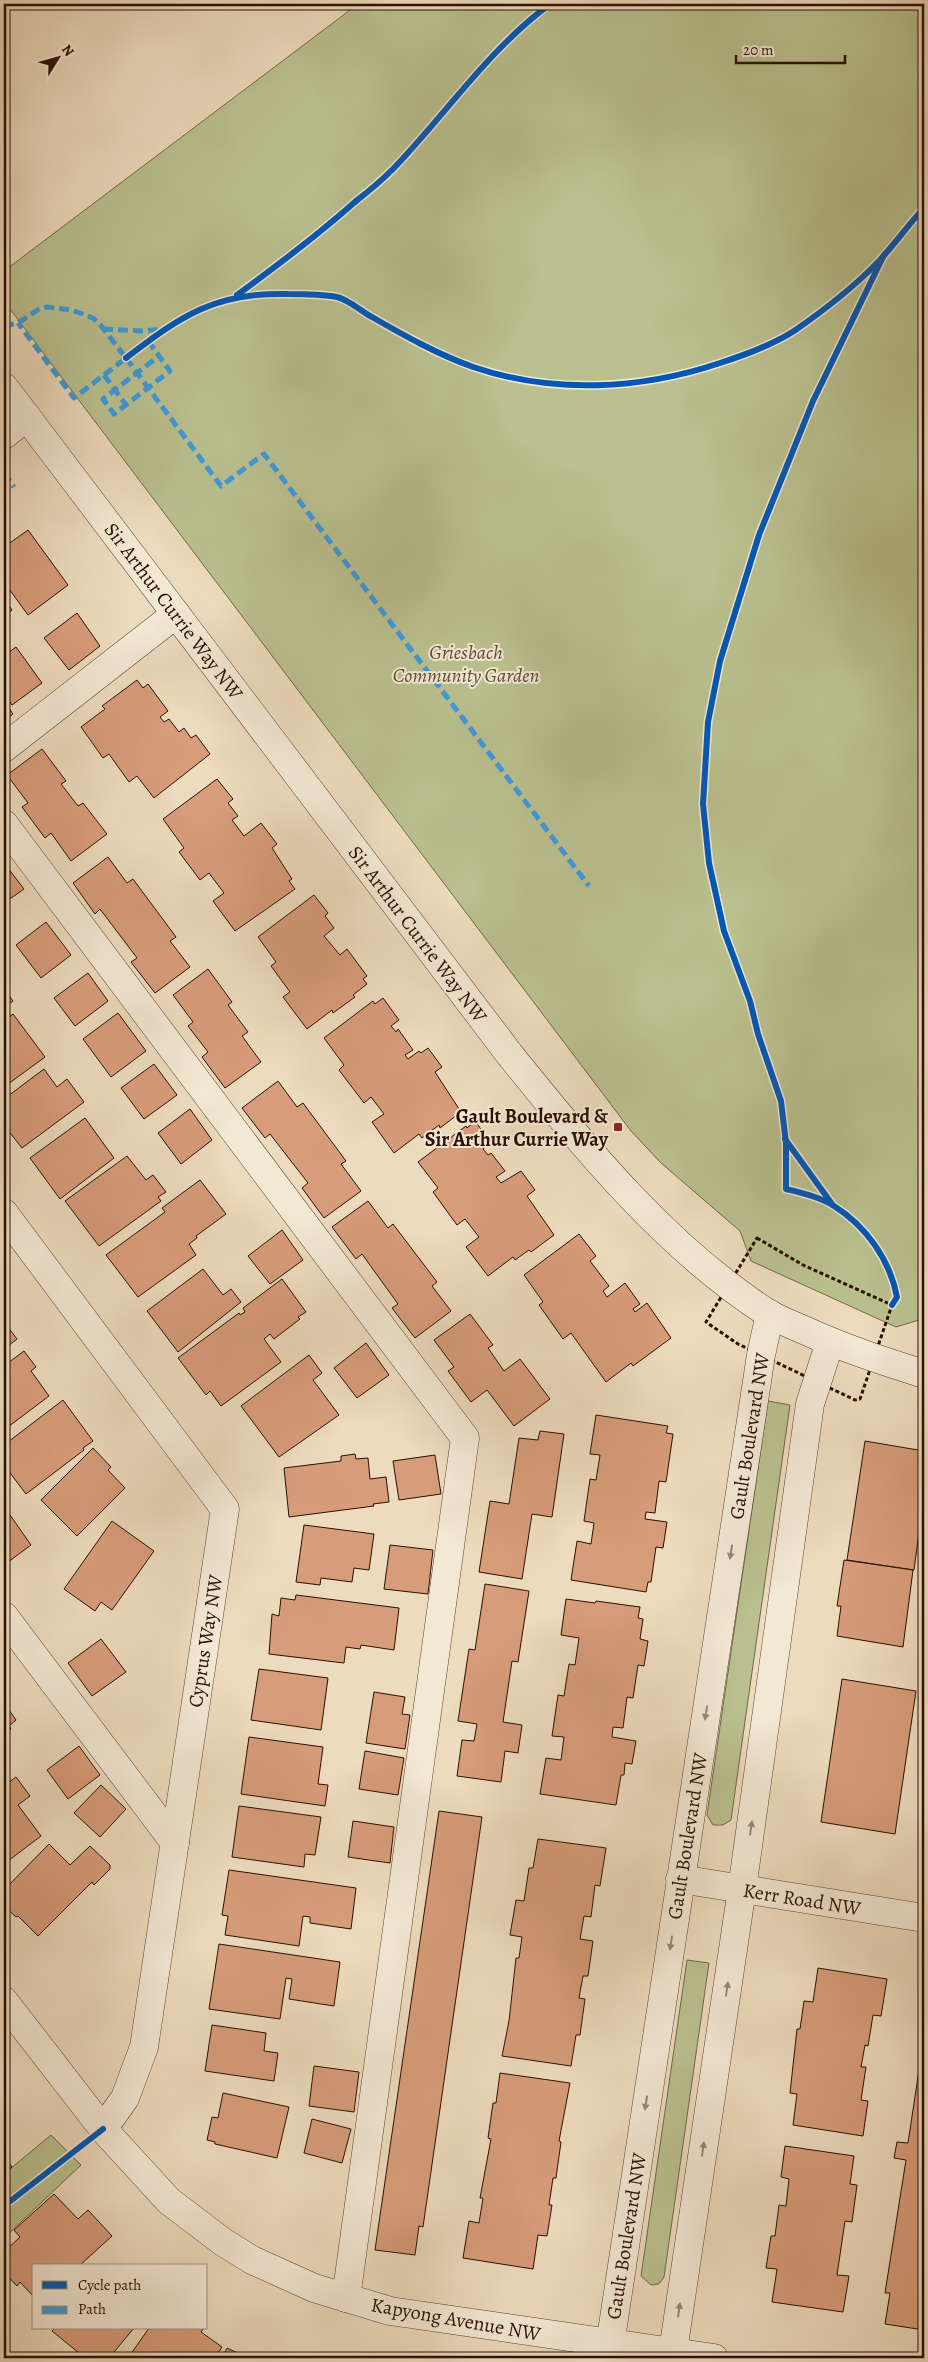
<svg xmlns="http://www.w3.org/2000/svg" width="928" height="2362" font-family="Alegreya,serif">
	<rect width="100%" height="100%" fill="#eddbbd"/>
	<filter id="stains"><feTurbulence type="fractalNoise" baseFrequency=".004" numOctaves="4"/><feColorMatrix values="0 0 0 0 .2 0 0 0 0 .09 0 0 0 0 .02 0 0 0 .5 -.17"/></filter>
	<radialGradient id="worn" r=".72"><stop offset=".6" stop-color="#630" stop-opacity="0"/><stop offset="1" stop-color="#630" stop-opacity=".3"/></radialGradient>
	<g fill="#bac08f" stroke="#726848">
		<polygon points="358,4 924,4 924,1321 919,1320 896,1327 751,1261 740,1231 661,1163 631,1131 4,301 4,271"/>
		<polygon points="768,1401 790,1405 731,1820 723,1825 713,1825 707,1815"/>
		<polygon points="687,1960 709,1963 664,2277 659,2284 651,2285 641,2276"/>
		<polygon points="51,2135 81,2165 4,2238 4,2174"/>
	</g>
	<g fill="#d79c7a" stroke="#2b0f02">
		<polygon points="28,530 68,585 28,615 4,582 4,543 7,545"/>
		<polygon points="4,599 12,610 4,616"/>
		<polygon points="77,613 100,646 69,670 44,638"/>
		<polygon points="16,647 42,683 12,705 4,694 4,656"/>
		<polygon points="137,680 143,688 148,684 168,711 160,717 164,722 169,719 179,732 184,728 191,738 196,735 210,754 154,798 137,776 129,782 109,754 103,758 81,727 105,709 102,706"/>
		<polygon points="4,701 13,714 4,721"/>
		<polygon points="42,749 66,781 61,784 78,806 83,803 107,834 71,861 51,833 45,838 22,807 28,803 7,775"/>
		<polygon points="217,779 233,799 228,803 238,816 232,820 244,836 261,823 277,844 272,848 292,879 289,881 295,889 235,931 213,901 224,893 209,873 200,880 179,852 184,848 163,819"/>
		<polygon points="108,857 127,883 133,879 176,937 170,941 190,967 155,993 131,962 137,958 100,909 95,914 73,883"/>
		<polygon points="4,863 24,889 4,903"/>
		<polygon points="314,895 328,913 325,916 334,928 324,936 340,955 347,949 367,976 363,979 367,984 353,995 355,997 333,1013 332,1010 307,1029 283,997 290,992 271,966 276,962 258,937"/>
		<polygon points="46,922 71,955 41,978 16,945"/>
		<polygon points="208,969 232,1002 228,1005 248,1032 242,1036 261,1062 225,1088 202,1057 208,1052 188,1026 193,1022 173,995"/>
		<polygon points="88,973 108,1001 75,1026 54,998"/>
		<polygon points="4,989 13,1001 4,1008"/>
		<polygon points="383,998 399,1020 391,1026 396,1032 398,1029 413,1050 405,1055 408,1059 419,1051 421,1053 428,1048 442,1067 435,1072 461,1112 440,1128 439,1125 422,1138 419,1134 394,1153 372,1122 384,1114 371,1097 364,1103 339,1070 344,1065 324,1038 373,1001 375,1004"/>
		<polygon points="118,1013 146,1051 111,1077 83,1039"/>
		<polygon points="13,1014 45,1057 4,1087 4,1021"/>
		<polygon points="154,1064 177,1095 144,1119 121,1088"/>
		<polygon points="44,1069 57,1087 67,1079 84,1102 22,1148 7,1129 10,1127 4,1119 4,1099"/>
		<polygon points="278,1081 297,1107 303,1103 346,1161 341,1164 361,1191 324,1218 302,1188 308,1183 270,1134 265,1138 242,1108"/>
		<polygon points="190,1109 212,1140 181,1164 158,1133"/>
		<polygon points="85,1118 114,1158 60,1199 30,1158"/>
		<polygon points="475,1121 491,1143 483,1149 488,1155 491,1153 505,1171 496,1177 501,1183 521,1171 535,1190 527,1196 554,1235 531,1252 529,1250 515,1260 513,1257 488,1276 466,1247 479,1237 465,1219 457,1225 433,1192 438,1188 418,1162 466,1126 467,1128"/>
		<polygon points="127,1156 146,1180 153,1175 166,1192 158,1197 161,1201 99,1246 65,1201"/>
		<polygon points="200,1180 226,1214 196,1236 197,1238 189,1244 196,1255 138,1297 106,1255 165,1212 162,1208"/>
		<polygon points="368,1201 388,1228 393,1224 437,1282 432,1286 451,1311 415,1338 392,1308 398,1304 362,1254 356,1259 332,1227"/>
		<polygon points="282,1230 303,1260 270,1284 248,1256"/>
		<polygon points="579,1234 596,1256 590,1261 609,1286 603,1291 607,1297 625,1283 640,1304 633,1309 635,1312 647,1303 671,1338 633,1366 631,1363 606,1382 571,1333 563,1339 539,1305 543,1302 524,1275"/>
		<polygon points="203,1269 223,1295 231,1289 241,1302 178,1352 147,1311"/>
		<polygon points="282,1279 306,1312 298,1317 300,1319 274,1339 270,1334 264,1339 281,1362 221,1406 210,1391 206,1395 178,1358 239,1313 240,1315 245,1312 243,1308"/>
		<polygon points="470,1314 493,1345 488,1348 504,1371 520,1359 550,1399 514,1426 487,1390 471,1402 448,1371 454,1367 434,1340"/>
		<polygon points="4,1322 17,1339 4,1349"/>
		<polygon points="366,1343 389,1375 357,1398 334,1368"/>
		<polygon points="24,1351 36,1367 31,1371 49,1396 4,1430 4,1366"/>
		<polygon points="309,1355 322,1373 313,1380 339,1415 279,1457 241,1406"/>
		<polygon points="63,1400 93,1441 83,1448 84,1450 26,1494 4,1465 4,1445"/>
		<polygon points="596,1415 668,1426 666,1433 673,1434 666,1482 659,1481 655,1513 646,1512 645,1519 667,1522 663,1548 656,1547 651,1582 648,1582 646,1592 571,1580 577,1541 591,1544 594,1523 584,1521 590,1479 596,1480 600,1455 590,1454"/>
		<polygon points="540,1431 564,1434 552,1517 532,1514 522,1579 479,1572 490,1501 509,1504 519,1438 538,1440"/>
		<polygon points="865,1441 924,1451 924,1494 914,1570 847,1560"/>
		<polygon points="93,1448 111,1467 108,1470 125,1488 77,1536 41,1500"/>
		<polygon points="355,1454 356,1459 368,1458 370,1479 386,1477 389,1502 373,1504 374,1506 289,1517 284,1468 341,1461 341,1456"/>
		<polygon points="435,1455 441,1494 399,1500 393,1461"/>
		<polygon points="10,1515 31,1545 4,1565 4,1519"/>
		<polygon points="112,1521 154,1551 112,1610 101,1602 95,1611 64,1589"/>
		<polygon points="304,1525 374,1534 369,1570 354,1568 352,1582 321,1578 320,1585 296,1582"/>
		<polygon points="390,1545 433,1550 428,1594 384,1589"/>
		<polygon points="844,1560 913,1570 903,1647 837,1636 841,1606 837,1606"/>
		<polygon points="485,1584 529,1591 518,1662 512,1661 503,1722 522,1725 518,1753 505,1751 501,1782 457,1776 462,1740 474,1741 477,1724 458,1721 469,1649 475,1650"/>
		<polygon points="296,1595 399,1608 394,1650 361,1645 360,1649 346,1647 344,1663 269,1654 272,1614 279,1616 281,1598 295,1600"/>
		<polygon points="566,1599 595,1603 596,1601 640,1607 638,1618 643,1619 640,1639 648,1641 644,1666 638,1665 633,1698 627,1697 623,1728 613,1727 612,1737 636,1741 632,1764 625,1763 624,1775 621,1775 616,1805 540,1794 546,1758 561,1760 564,1737 552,1736 558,1695 564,1696 569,1664 575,1665 579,1638 561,1635"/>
		<polygon points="101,1639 126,1672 92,1696 68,1663"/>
		<polygon points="259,1669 328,1678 321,1730 251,1720"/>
		<polygon points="842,1679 916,1691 895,1834 821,1822"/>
		<polygon points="374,1692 405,1697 402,1714 410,1715 405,1749 366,1743"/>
		<polygon points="4,1703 16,1720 9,1726 11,1729 4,1735"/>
		<polygon points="249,1737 323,1747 318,1784 328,1785 325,1806 241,1794"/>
		<polygon points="79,1746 100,1775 68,1799 47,1770"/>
		<polygon points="365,1751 404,1758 398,1795 359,1789"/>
		<polygon points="16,1777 30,1796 18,1805 41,1836 4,1864 4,1786"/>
		<polygon points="101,1785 126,1809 100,1837 74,1813"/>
		<polygon points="239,1806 321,1817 315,1855 305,1854 304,1867 232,1857"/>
		<polygon points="439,1811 482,1817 423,2227 419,2226 415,2255 375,2250"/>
		<polygon points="353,1821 394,1827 390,1863 348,1857"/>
		<polygon points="538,1839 606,1848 600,1886 595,1885 591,1917 584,1916 580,1939 593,1941 588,1976 583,1976 579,1998 585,1999 580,2035 576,2035 571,2066 502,2056 509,2021 516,1958 519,1958 522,1937 510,1935 516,1900 524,1901 529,1868 533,1868"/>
		<polygon points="49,1844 70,1865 90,1846 110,1865 110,1869 94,1885 92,1882 38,1936 18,1916 16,1917 4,1906 4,1890"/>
		<polygon points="229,1870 356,1888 351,1929 310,1923 310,1917 303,1916 299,1946 225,1935 228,1916 222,1915"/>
		<polygon points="219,1944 340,1962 334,2006 289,1999 292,1979 286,1978 280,2019 209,2009"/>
		<polygon points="818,1968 887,1979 881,2016 873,2015 868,2046 865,2045 861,2067 866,2067 861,2100 868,2101 863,2136 793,2125 797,2094 790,2093 797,2029 800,2029 804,2001 813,2002"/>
		<polygon points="212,2025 266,2033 264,2051 278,2053 274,2081 205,2071"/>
		<polygon points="924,2037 924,2330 885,2324 890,2293 885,2293 906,2160 894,2158 897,2142 908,2143"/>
		<polygon points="314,2066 359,2072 354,2112 309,2106"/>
		<polygon points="500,2073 570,2083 559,2141 561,2142 556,2178 553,2178 549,2205 552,2205 547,2236 538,2235 533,2269 463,2258 469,2221 479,2223 483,2198 480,2198 491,2139 488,2138 493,2103 496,2103"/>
		<polygon points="223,2093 289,2107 277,2158 215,2144 215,2142 207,2140 212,2117 218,2118"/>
		<polygon points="312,2119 351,2129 342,2163 304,2153"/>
		<polygon points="785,2146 854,2156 850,2184 857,2185 852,2222 845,2221 837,2275 849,2276 843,2312 772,2302 777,2269 766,2268 771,2236 775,2236 779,2205 786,2206 789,2179 781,2177"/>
		<polygon points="4,2148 10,2157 7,2160 12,2167 4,2173"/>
		<polygon points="54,2194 78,2219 88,2210 112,2236 79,2266 34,2266 34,2297 20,2282 17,2286 4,2272 6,2264 4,2262 4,2252 20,2237 14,2230"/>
		<polygon points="55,2328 134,2328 109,2358 75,2358 79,2353 52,2331"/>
		<polygon points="149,2328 204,2328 201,2332 222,2347 215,2358 128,2358"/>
		<polygon points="227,2348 248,2358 222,2358"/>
	</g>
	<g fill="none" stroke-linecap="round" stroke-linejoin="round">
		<g stroke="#5c4231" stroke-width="29">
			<g id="minor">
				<path d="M4,387L510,1055C587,1150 665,1247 769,1314C780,1320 792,1325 804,1330C843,1348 883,1361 924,1374"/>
				<polyline points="4,435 27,417"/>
				<polyline points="4,748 176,614"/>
				<polyline points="4,824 465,1438 346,2298"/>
				<polyline points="4,1213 225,1509 144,2047 125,2098 103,2129"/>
				<polyline points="4,1616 175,1843"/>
				<polyline points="680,1879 924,1918"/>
				<polyline points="4,2001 103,2129 169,2201 223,2242 252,2260 314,2288 390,2311 714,2358"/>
				<polyline points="608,2358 761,1355 770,1314"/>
				<polyline points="672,2358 742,1889 810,1404 830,1342"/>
			</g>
		</g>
		<polygon stroke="#2b0f02" stroke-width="3" stroke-dasharray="4 2.5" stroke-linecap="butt" points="757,1238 803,1265 892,1305 860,1399 855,1400 738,1344 706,1322"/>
		<use href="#minor" stroke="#f3e8d4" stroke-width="28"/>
		<g stroke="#3d9add" stroke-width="5" stroke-dasharray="10 5" stroke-linecap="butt">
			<polyline points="4,326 18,323 39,309 47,307 72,310 93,318 99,323 126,358 74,398 18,323"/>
			<polyline points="103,329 142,331 162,329"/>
			<polyline points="148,341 170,371 114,414 103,399 159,356"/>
			<polyline points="126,358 221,486 264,454 589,886"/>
			<polyline points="104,375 126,405"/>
			<polyline points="4,473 14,487"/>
		</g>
		<g stroke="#f3e8d4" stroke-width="9">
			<g id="cycleway">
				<path d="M884,255L813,401L759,535L720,661L708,722L703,804L709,863L724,931L750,1001L758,1034L781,1101L786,1143V1189C802,1193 820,1197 834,1206C866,1226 890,1260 897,1297L892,1305"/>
				<path d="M237,295C278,265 318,235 356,201C369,191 382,180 393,169C446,114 488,50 550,4"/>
				<path d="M126,358C181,316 215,292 288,294C304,294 321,294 337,297C349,300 361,311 372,317C405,336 437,354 473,367C553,394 640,390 720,363C745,355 772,345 794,331C823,311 853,288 878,262C894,245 908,225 924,208"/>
				<polyline points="785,1139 832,1204"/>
				<polyline points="4,2206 103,2129"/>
			</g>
		</g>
		<use href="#cycleway" stroke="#0057b8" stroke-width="6"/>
	</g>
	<defs><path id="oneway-solid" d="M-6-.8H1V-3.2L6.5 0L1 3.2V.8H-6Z" transform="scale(1.25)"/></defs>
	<g fill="#998676">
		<use href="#oneway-solid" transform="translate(731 1552) rotate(99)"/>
		<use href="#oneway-solid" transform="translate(706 1713) rotate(99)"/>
		<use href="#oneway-solid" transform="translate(751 1828) rotate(-82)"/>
		<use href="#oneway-solid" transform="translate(671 1943) rotate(99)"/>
		<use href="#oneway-solid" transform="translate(727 1989) rotate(-82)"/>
		<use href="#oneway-solid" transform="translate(646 2103) rotate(99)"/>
		<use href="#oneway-solid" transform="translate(703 2149) rotate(-82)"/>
		<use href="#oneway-solid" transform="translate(679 2310) rotate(-82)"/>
	</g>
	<rect fill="#8f2418" stroke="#f3e8d4" stroke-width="2" x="613" y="1122" width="10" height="10" rx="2.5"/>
	<g text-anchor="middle" stroke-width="4" stroke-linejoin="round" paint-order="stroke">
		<g font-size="20" fill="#2b0f02" stroke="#f3e8d4">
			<text transform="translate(174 611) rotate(53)" y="7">Sir Arthur Currie Way NW</text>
			<text transform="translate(418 934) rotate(53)" y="7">Sir Arthur Currie Way NW</text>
			<text transform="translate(749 1436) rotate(-81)" y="7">Gault Boulevard NW</text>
			<text transform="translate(205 1641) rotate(-81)" y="7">Cyprus Way NW</text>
			<text transform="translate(687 1836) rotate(-81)" y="7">Gault Boulevard NW</text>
			<text transform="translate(802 1899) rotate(9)" y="7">Kerr Road NW</text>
			<text transform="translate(626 2236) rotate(-81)" y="7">Gault Boulevard NW</text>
			<text transform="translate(456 2319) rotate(10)" y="7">Kapyong Avenue NW</text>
		</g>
		<g font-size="20" font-style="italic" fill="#5d4d33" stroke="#f3e8d4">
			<text x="466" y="659">Griesbach<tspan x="466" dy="23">Community Garden</tspan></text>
		</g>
		<g font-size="20" font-weight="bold" fill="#2b0f02" stroke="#f3e8d4" text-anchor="end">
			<text x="608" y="1123">Gault Boulevard &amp;<tspan x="608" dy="23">Sir Arthur Currie Way</tspan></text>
		</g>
	</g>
	<rect width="928" height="2362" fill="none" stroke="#eddbbd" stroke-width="20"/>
	<rect x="5" y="5" width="918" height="2352" fill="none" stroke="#2b0f02" stroke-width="2.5"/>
	<rect x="10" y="10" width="908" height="2342" fill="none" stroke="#2b0f02"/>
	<rect x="32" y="2264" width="175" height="65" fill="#f3e8d4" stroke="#a39180"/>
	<rect x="42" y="2281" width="25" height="8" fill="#0057b8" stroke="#a39180"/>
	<text x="78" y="2290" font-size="15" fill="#2b0f02">Cycle path</text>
	<rect x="42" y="2306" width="25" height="8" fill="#3d9add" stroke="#a39180"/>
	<text x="78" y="2314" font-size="15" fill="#2b0f02">Path</text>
	<g transform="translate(58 58) rotate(53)" stroke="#f3e8d4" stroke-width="4" paint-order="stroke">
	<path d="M0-4L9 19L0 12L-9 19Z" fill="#2b0f02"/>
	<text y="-8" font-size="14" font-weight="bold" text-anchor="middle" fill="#2b0f02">N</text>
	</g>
	<path d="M736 55v8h109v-8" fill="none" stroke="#2b0f02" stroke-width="2.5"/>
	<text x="743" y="55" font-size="15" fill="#2b0f02" stroke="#f3e8d4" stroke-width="4" paint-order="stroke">20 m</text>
	<rect width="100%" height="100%" filter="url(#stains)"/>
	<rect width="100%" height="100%" fill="url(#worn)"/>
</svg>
